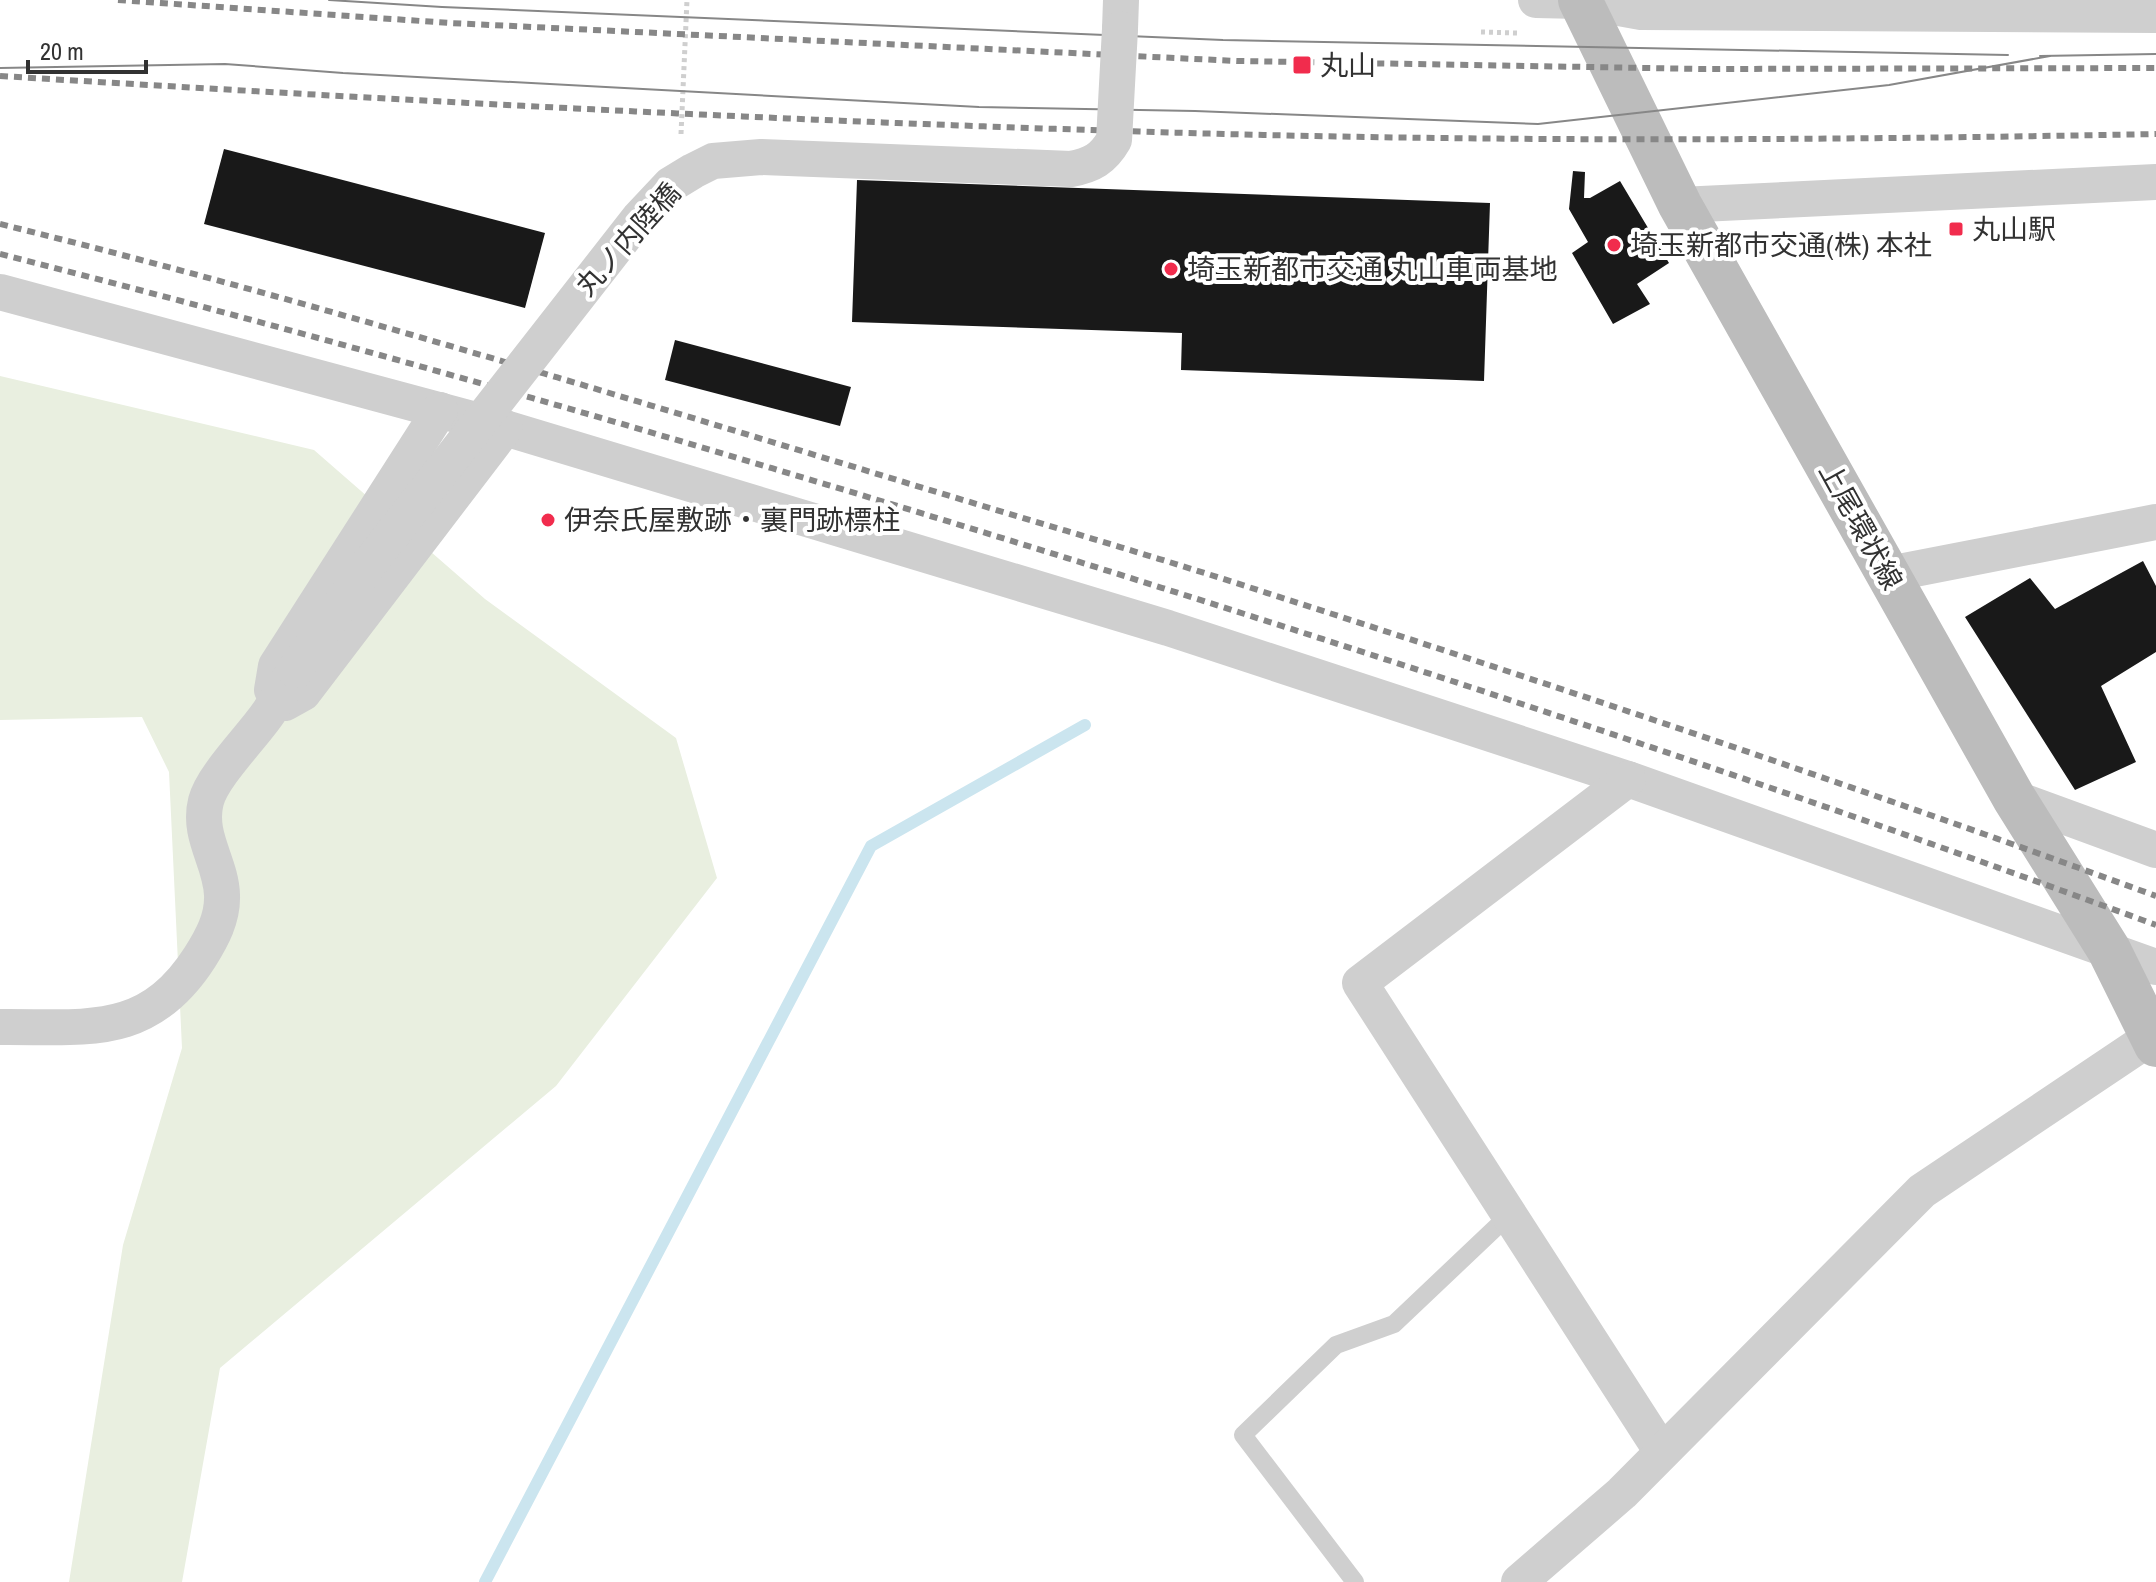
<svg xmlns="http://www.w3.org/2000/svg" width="2156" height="1582" font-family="'Archivo Narrow','Noto Sans JP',sans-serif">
	<rect width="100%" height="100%" fill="#fff"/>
	<polygon fill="#e9efe0" points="0,376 314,450 485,599 676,738 717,878 556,1086 220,1368 182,1582 69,1582 123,1245 182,1048 169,772 142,717 0,720"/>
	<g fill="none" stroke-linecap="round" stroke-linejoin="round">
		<polyline stroke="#cbe5ef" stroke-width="12" points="485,1582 871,846 1085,725"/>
	</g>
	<g fill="#191919">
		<polygon points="224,149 545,233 525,308 204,224"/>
		<polygon points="1573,171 1585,172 1584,198 1590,198 1620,181 1669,263 1637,284 1650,304 1613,324 1572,253 1588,242 1569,209"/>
		<polygon points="857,180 1490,203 1484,381 1181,370 1182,333 852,322"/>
		<polygon points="675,340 851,387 840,426 665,380"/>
		<polygon points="2143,561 2156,586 2156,652 2101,686 2136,762 2075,790 1965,617 2030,578 2055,609"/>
	</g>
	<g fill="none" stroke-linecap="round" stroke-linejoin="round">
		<g stroke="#cfcfcf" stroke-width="5" stroke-dasharray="4 4" stroke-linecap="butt">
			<polyline points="1481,32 1517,33"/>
			<polyline points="681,134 687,0"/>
		</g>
		<polyline stroke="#cfcfcf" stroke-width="18" points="1355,1582 1243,1435 1336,1345 1394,1324 1509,1215"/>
		<g stroke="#cfcfcf" stroke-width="36">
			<polyline points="1536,0 1580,1 1641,12 2156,15"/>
			<polyline points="1120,29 1121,0"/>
			<polyline points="1680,205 2156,182"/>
			<polyline points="0,292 505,428 1168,628 1628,779 2156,967"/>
			<polyline points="1889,574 2156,522"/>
			<polyline points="272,690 276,666 440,410"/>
			<polyline points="285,703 303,693 505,428"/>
			<polyline points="1628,779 1360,983 1662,1452"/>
			<polyline points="2014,798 2156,850"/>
			<path d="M0,1027C85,1026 147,1040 200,957C212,938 223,918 222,895C221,862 197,836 206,801C213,775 253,736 269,712C278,698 286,684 295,670"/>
			<polyline points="1519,1582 1622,1493 1922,1191 2156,1034"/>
		</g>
		<polyline stroke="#bcbcbc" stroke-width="44" points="1580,0 1680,205 2014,798 2109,950 2156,1045"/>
		<g stroke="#878787" stroke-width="2">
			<polyline points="329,0 442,7 1223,40 2008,55"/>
			<polyline points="2040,56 2156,54"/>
			<polyline points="0,68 225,64 343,73 979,107 1195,111 1538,124 1889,85 2050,56"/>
		</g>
		<g stroke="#878787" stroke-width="6" stroke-dasharray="8 6" stroke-linecap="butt">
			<polyline points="118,0 450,23 1237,61 1705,69 2156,68"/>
			<path d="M0,76C408,101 815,123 1224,134C1534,142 1845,140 2156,134"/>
			<path d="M0,224C297,297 591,387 884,476C1011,515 1138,551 1264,592C1563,688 1861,788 2156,896"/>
			<path d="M0,254C359,345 716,449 1070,559C1435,673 1798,793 2156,925"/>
		</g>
		<path stroke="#cfcfcf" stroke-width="36" d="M295,670L369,564L639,218L670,185L693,171L713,161L761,157L1071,169C1092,165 1103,159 1114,140L1120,29"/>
	</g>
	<g fill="#f12c4d" stroke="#fff" stroke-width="3">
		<rect x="1292" y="55" width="20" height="20" rx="4"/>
		<rect x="1948" y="221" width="16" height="16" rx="4"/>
		<circle cx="1614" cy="245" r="8"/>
		<circle cx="1171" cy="269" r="8"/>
		<circle cx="548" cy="520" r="8"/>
	</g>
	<g text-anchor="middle" stroke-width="8" stroke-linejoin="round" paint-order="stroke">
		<g font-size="28" fill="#323232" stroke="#fff" text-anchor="start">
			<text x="1320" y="75">丸山</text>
			<text x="1972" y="239">丸山駅</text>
			<text x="1630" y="255">埼玉新都市交通(株) 本社</text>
			<text x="1187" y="279">埼玉新都市交通 丸山車両基地</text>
			<text x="564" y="530">伊奈氏屋敷跡・裏門跡標柱</text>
		</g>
		<g font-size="28" fill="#323232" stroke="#fff">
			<text transform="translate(628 239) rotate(-48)" y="10">丸ノ内陸橋</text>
			<text transform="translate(1861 526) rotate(61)" y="10">上尾環状線</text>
		</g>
	</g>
	<path d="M28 60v12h118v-12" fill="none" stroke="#323232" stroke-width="4"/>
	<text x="40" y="60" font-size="24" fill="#323232" stroke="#ffffff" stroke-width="6" paint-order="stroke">20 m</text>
</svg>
